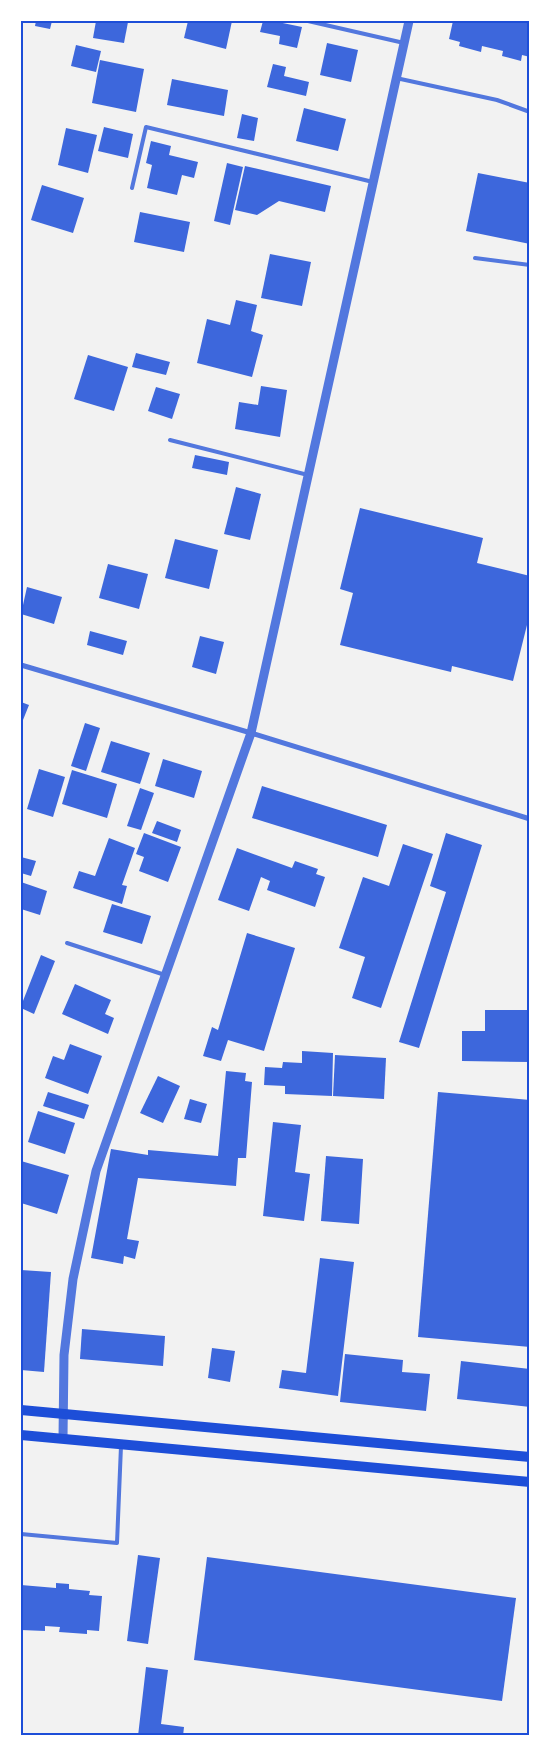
<svg xmlns="http://www.w3.org/2000/svg" width="551" height="1757" font-family="'Nunito Sans',sans-serif">
	<rect width="100%" height="100%" fill="#f2f2f2"/>
	<g fill="#3d67dc">
		<polygon points="36,21 52,21 50,29 35,26"/>
		<polygon points="96,21 128,22 124,43 93,38"/>
		<polygon points="188,21 232,21 226,49 184,38"/>
		<polygon points="263,21 273,21 302,27 297,48 279,44 280,36 260,32"/>
		<polygon points="453,21 530,21 530,57 522,55 521,61 502,56 503,51 482,46 481,52 459,46 460,42 449,39"/>
		<polygon points="327,43 358,50 351,82 320,75"/>
		<polygon points="76,45 101,51 96,72 71,66"/>
		<polygon points="100,60 144,69 136,112 92,103"/>
		<polygon points="273,64 286,67 284,76 309,82 306,96 267,87"/>
		<polygon points="172,79 228,90 224,116 167,105"/>
		<polygon points="304,108 346,119 338,151 296,141"/>
		<polygon points="242,114 258,118 254,141 237,138"/>
		<polygon points="104,127 133,134 128,158 98,151"/>
		<polygon points="66,128 97,135 88,173 58,165"/>
		<polygon points="151,141 171,146 169,155 198,162 194,178 182,175 177,195 147,188 152,165 146,163"/>
		<polygon points="227,163 243,167 230,225 214,221"/>
		<polygon points="245,166 331,186 325,212 279,201 257,215 235,210"/>
		<polygon points="478,173 530,183 530,244 466,231"/>
		<polygon points="42,185 84,198 73,233 31,220"/>
		<polygon points="140,212 190,222 184,252 134,242"/>
		<polygon points="270,254 311,262 302,306 261,298"/>
		<polygon points="236,300 257,305 251,331 263,335 252,377 197,363 207,319 230,325"/>
		<polygon points="136,353 170,362 166,375 132,367"/>
		<polygon points="88,355 128,367 114,411 74,399"/>
		<polygon points="261,386 287,390 280,437 235,429 239,402 258,405"/>
		<polygon points="156,387 180,394 172,419 148,411"/>
		<polygon points="195,455 229,462 227,475 192,468"/>
		<polygon points="236,487 261,494 250,540 224,534"/>
		<polygon points="360,508 483,538 477,563 530,576 530,613 513,681 452,666 451,672 340,645 353,593 340,589"/>
		<polygon points="175,539 218,550 209,589 165,578"/>
		<polygon points="108,564 148,574 139,609 99,598"/>
		<polygon points="27,587 62,597 54,624 21,614"/>
		<polygon points="90,631 127,641 123,655 87,645"/>
		<polygon points="200,636 224,642 216,674 192,667"/>
		<polygon points="21,702 29,705 21,725"/>
		<polygon points="85,723 100,728 86,771 71,766"/>
		<polygon points="111,741 150,753 140,784 101,772"/>
		<polygon points="163,759 202,771 194,798 155,786"/>
		<polygon points="39,769 65,777 53,817 27,809"/>
		<polygon points="72,770 117,784 107,818 62,804"/>
		<polygon points="262,786 387,825 378,857 252,818"/>
		<polygon points="140,788 154,793 141,830 127,826"/>
		<polygon points="157,821 181,830 177,842 152,833"/>
		<polygon points="144,833 181,847 168,882 139,871 144,857 136,854"/>
		<polygon points="446,833 482,845 419,1048 399,1042 446,892 430,886"/>
		<polygon points="109,838 135,848 122,885 127,886 122,904 73,888 79,871 95,876"/>
		<polygon points="403,844 433,854 381,1008 352,998 365,957 339,948 363,877 389,886"/>
		<polygon points="237,848 292,868 295,861 318,869 316,874 325,877 315,907 267,890 270,881 261,877 249,911 218,900"/>
		<polygon points="21,857 36,861 31,876 21,873"/>
		<polygon points="21,882 47,891 40,915 21,909"/>
		<polygon points="112,904 151,916 142,944 103,932"/>
		<polygon points="247,933 295,948 264,1051 228,1040 221,1061 203,1056 212,1027 218,1030"/>
		<polygon points="41,955 55,961 34,1014 21,1008 21,1006"/>
		<polygon points="75,984 111,1000 105,1014 114,1018 108,1034 62,1014"/>
		<polygon points="485,1010 530,1010 530,1062 462,1061 462,1031 485,1031"/>
		<polygon points="70,1044 102,1056 88,1094 45,1078 53,1056 64,1060"/>
		<polygon points="302,1051 333,1053 332,1096 285,1094 285,1086 264,1085 265,1067 282,1068 283,1062 302,1063"/>
		<polygon points="335,1055 386,1058 384,1099 333,1096"/>
		<polygon points="226,1071 246,1073 245,1081 252,1082 246,1158 238,1158 236,1186 138,1178 127,1239 139,1241 135,1259 124,1256 123,1264 91,1258 111,1149 148,1155 148,1150 218,1156"/>
		<polygon points="158,1076 180,1086 163,1123 140,1113"/>
		<polygon points="48,1092 89,1105 84,1119 43,1106"/>
		<polygon points="438,1092 530,1100 530,1347 418,1337"/>
		<polygon points="190,1099 207,1104 201,1123 184,1119"/>
		<polygon points="38,1111 75,1123 65,1154 28,1142"/>
		<polygon points="273,1122 301,1125 295,1172 310,1174 304,1221 263,1216"/>
		<polygon points="326,1156 363,1159 359,1224 321,1221"/>
		<polygon points="21,1161 69,1175 57,1214 21,1203"/>
		<polygon points="320,1258 354,1262 338,1396 279,1388 282,1370 306,1373"/>
		<polygon points="21,1270 51,1272 44,1372 21,1370"/>
		<polygon points="82,1329 165,1336 163,1366 80,1359"/>
		<polygon points="212,1348 235,1351 230,1382 208,1378"/>
		<polygon points="345,1354 403,1360 402,1372 430,1374 426,1411 340,1402"/>
		<polygon points="461,1361 530,1369 530,1407 457,1399"/>
		<polygon points="138,1555 160,1558 148,1644 127,1641"/>
		<polygon points="207,1557 516,1598 502,1701 194,1660"/>
		<polygon points="56,1583 69,1584 69,1589 90,1591 89,1595 102,1596 99,1631 87,1630 87,1634 59,1632 60,1627 45,1626 45,1631 21,1630 21,1585 56,1588"/>
		<polygon points="146,1667 168,1670 161,1724 184,1727 183,1736 138,1736"/>
	</g>
	<g fill="none" stroke-linecap="round" stroke-linejoin="round">
		<g stroke="#5277de" stroke-width="4">
			<polyline points="308,21 404,43"/>
			<polyline points="396,78 497,100 530,112"/>
			<polyline points="132,188 146,127 373,182"/>
			<polyline points="475,258 530,265"/>
			<polyline points="170,440 308,475"/>
			<polyline points="67,943 165,975"/>
			<polyline points="21,1534 117,1543 121,1446"/>
		</g>
		<polyline stroke="#5277de" stroke-width="5" points="21,665 251,733 530,819"/>
		<polyline stroke="#5277de" stroke-width="9" points="63,1438 64,1355 73,1279 96,1171 251,733 409,21"/>
		<g stroke="#1d4ed8" stroke-width="10">
			<polyline points="21,1410 530,1457"/>
			<polyline points="21,1435 530,1482"/>
		</g>
	</g>
	<rect width="551" height="1757" fill="none" stroke="#ffffff" stroke-width="45"/>
	<rect x="22" y="22" width="506" height="1712" fill="none" stroke="#1d4ed8" stroke-width="2"/>
</svg>
